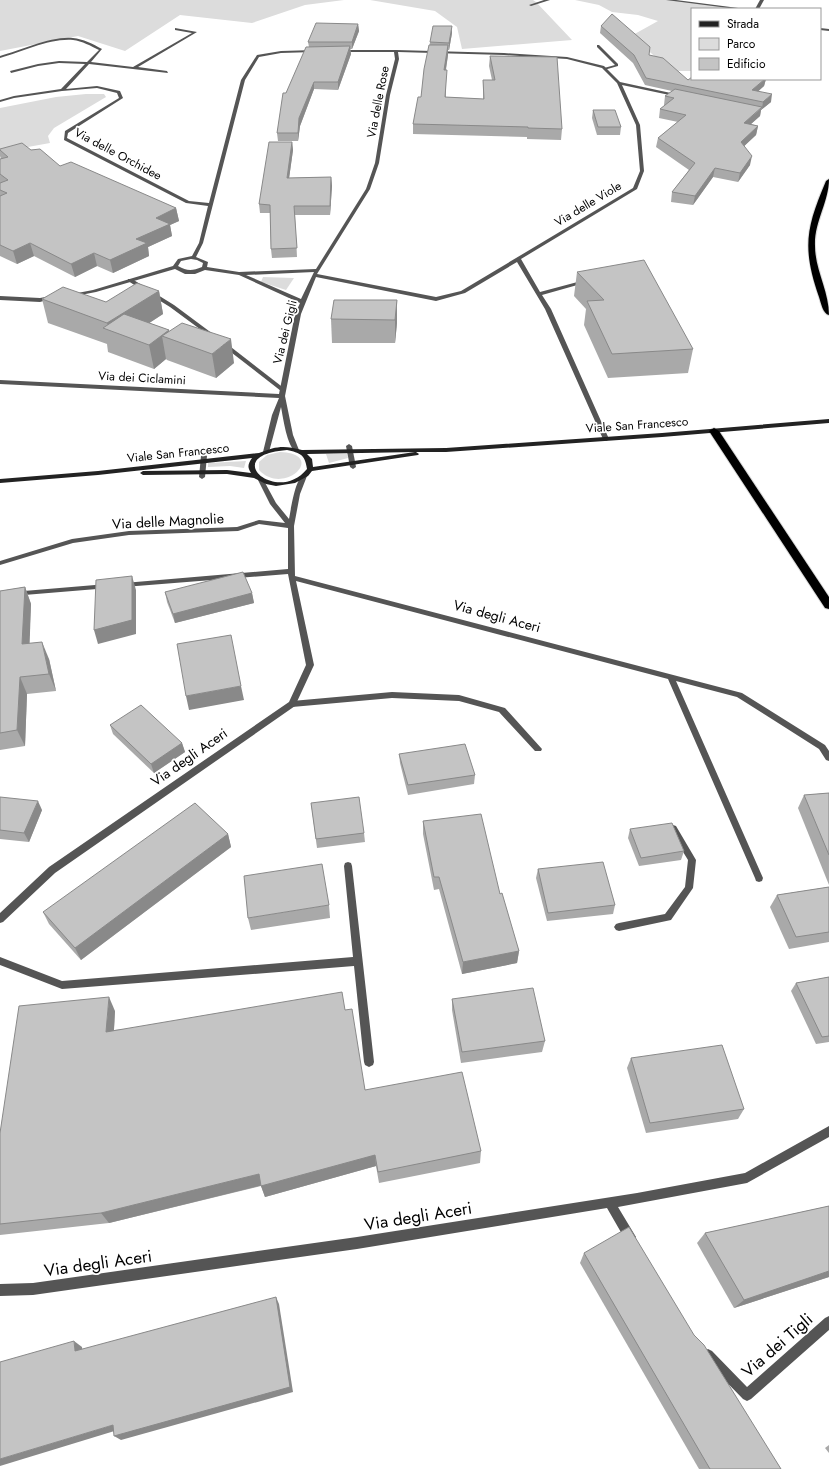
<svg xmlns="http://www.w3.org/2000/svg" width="829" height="1469" font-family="Jost,sans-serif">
	<rect width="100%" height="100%" fill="#fff"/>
	<g fill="#dcdcdc">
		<polygon points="0,0 344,0 305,5 252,23 180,15 125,51 78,36 0,51"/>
		<polygon points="370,0 533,0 536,2 572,40 462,49 457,27 435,11"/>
		<polygon points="575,0 672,0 742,9 692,9 692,71 672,71 631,36 658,21 638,15 612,12 599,5"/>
		<polygon points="86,94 104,94 106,97 54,128 48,136 50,143 0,152 0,108 56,97"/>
		<polygon points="263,277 294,278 286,290 261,282"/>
		<path d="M280,452C328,454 284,497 259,470V462L267,455Z"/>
		<polygon points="326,454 347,454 348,458 329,463"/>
		<polygon points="246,461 244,468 230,466 208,467 208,463"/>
	</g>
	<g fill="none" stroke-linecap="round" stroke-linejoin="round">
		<g stroke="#dbdbdb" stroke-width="2">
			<g id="highway">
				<path d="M829,179C829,202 814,222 815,246C815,270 829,291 829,315C823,314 821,303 819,297C802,248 806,228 826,181Z"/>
				<polygon points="714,428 719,431 829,597 829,609 825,608 709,431"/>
			</g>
		</g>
		<g fill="#555" fill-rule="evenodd">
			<polygon points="597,45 599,45 618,64 618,66 604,70 604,68 615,65 597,47"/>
			<polygon points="128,279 132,279 174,305 217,337 212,338 170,307 128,281"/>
			<polygon points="223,344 227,344 285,389 285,391 281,391 223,346"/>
			<polygon points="392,692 459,695 505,708 542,749 541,751 535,751 499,712 459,701 392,698 292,707 288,704 292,701"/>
			<polygon points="673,825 676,826 696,860 693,888 671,920 619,931 616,930 614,927 616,924 619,923 665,914 685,887 688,860 669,829 670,826"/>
			<polygon points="348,862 351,863 352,866 374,1062 373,1065 369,1067 365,1065 364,1062 354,966 62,989 0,965 0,957 62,981 353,957 344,866 345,863"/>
		</g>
		<g fill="#555" fill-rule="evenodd">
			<polygon points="544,0 550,0 531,6 529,5"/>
			<polygon points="666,0 676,0 746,9 736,9"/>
			<polygon points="760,0 764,0 759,9 755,9"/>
			<path d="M175,28L197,32L138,67L167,71L168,73L89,64L66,89L97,86L120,91L123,98L68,133L67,138L189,201L209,203L241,80L257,55L281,51L315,50L314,52L281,53L259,57L245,80L203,243L196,257L208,262L207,267L239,272L316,269L366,189L375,163L386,95L395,59L394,52H340L339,50H396L504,53L567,57L604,66L620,82L680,95L679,97L622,85L640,125L644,171L637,189L521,259L540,292L585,280L588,282L542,295L551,309L609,439L608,440L606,441L603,439L545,309L517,262L465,293L436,301L316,277L301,314L285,396L293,435L299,450L296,452C287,447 283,417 281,407L269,452L266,454L263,452L272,415L279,398L0,384V380L279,394L295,314L300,303L239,275L205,270L195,274H185L175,269L96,292L70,297L67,295L93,290L173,266L178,259L192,256L199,243L208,206L186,203L64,140L65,131L119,98L117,93L97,88L62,91L14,98L0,102V100L14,96L61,89L85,64L59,63L38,66L11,73L10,71L38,64L59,61L87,62L99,50C91,46 82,41 73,40C50,38 22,52 0,58V56C22,50 51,36 73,38C83,39 93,44 102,49L91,62L133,67L192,33L175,30ZM398,52L504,55L567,59L602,68L617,83L636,125L640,171L633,188L461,291L436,297L317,274L370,189L379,163L390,95L399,59ZM191,259L197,260L203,263L202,267C192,271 187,271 178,266L181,261ZM314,272L301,299L246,275Z"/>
			<polygon points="820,28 829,29 829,31 820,30"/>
			<polygon points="0,296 40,298 51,296 54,298 40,302 0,300"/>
			<polygon points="349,444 352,446 356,467 353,469 350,467 346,446"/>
			<polygon points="204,454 207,456 205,477 202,479 199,477 201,456"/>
			<path d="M304,474L307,476L300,494L294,526L295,576L742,693L825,745L829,751V761L826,760L819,749L737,697L676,681L763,878L762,881L759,882L756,881L755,878L668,679L296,581L314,665L295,706L55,873L3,922L0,923V913L49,867L289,702L306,665L288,574L124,587L120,585L124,583L288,569V528L259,524L238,531L129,535L73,543L0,565V561L72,539L129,531L237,527L259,520L285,523L270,504L258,480L259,479H263L276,503L289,519C291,509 295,479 304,474Z"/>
			<polygon points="107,584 109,584 111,586 109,588 0,597 0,593"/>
			<polygon points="829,1126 829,1137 747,1183 618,1207 636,1237 634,1241 630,1243 626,1241 607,1208 357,1249 33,1295 0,1296 0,1284 33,1283 357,1237 637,1193 745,1173"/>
			<polygon points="829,1316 829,1330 751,1399 747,1401 743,1399 704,1359 702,1355 704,1351 708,1349 712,1351 747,1387 825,1318"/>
		</g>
		<path fill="#222" fill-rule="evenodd" d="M829,419V423L662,437L446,452H416L419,454L418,455L312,471L308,476L295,483L276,486L266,484L254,478L227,474L143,475L140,473L143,471L227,470L251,473C247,467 248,464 252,458L98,475L0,483V479L98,471L259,453C276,446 284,445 302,450L446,448L662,433ZM287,450C300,453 305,454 307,469C277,506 218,455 287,450ZM415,452L313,467L312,459L307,454Z"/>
		<use href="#highway" fill="#000" fill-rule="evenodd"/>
	</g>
	<g fill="#a9a9a9">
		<polygon points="358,24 359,31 352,49 350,49 351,54 338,90 314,89 300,126 298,141 278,141 277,133 286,93 309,47 308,42"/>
		<polygon points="601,26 688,80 766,79 764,86 758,91 771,102 761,110 760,116 751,124 758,126 756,135 744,146 750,165 738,182 713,177 693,205 671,202 672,192 689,170 656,147 658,138 678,122 659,118 660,109 665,105 664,105 665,96 672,91 645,85 633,63 600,33"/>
		<polygon points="452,33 449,50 448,50 448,55 446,70 446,97 483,99 483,80 492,80 489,66 490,56 562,129 561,140 527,139 527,137 413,134 413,124 421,97 430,42"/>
		<polygon points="593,110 621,127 620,135 597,135 592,118"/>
		<polygon points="292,142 293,150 289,178 331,177 332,186 330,215 295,215 297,257 272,258 271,249 270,213 260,213 259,204"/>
		<polygon points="0,149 31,150 60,166 176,208 179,221 170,225 172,236 148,247 149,256 113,273 97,266 75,277 34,256 17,264 0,256 0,159 1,159 0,156"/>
		<polygon points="577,272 693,349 688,373 608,378 584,325 586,309 574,296"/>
		<polygon points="159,291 163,314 149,323 169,330 169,332 234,363 216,378 167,360 166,359 154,369 108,352 107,344 48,323 42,299 106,302"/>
		<polygon points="397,300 397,323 395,343 332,343 331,319"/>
		<polygon points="25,587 31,604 29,643 49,659 56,691 27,694 25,746 0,750 0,591"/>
		<polygon points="165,592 252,593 254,603 175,623 167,602"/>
		<polygon points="110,725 182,743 185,752 154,773 113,734"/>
		<polygon points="399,754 475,775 474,784 408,795 400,763"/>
		<polygon points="829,793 829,885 798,808 804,795"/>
		<polygon points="0,797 42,810 29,842 0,839"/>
		<polygon points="311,803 364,833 365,842 317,848"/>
		<polygon points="423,821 500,894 519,951 517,963 462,974 439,889 434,890 423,834"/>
		<polygon points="630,829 684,851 681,860 639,866 628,838"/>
		<polygon points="228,834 231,847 81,960 49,924 43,912"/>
		<polygon points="538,869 615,905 613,914 547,921 536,878"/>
		<polygon points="829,887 829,942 789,949 770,907 777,895"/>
		<polygon points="329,905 330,918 251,930 248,918"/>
		<polygon points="829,977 829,1042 816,1044 791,991 796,983"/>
		<polygon points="452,999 545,1041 542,1052 461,1063 452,1010"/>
		<polygon points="345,1010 365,1090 481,1151 480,1163 379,1183 376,1166 265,1197 261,1186 109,1223 0,1235 0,1133 115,1011 114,1030"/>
		<polygon points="631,1058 744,1109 738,1119 646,1133 627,1068"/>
		<polygon points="829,1206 829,1277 734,1308 697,1243 705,1233"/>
		<polygon points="584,1253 694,1335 781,1469 699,1469 580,1263"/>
		<polygon points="829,1445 829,1453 825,1448"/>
	</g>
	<g fill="#898989">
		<polygon points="358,24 359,31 352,49 352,42"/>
		<polygon points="452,26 452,33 449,50 449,43"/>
		<polygon points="448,45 448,55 444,80 444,70"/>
		<polygon points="350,46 351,54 338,90 338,82"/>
		<polygon points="766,79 764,86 751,98 752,90"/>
		<polygon points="314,82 314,89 300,126 298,141 298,133 299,118"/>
		<polygon points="772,94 771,102 761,110 760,116 742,132 744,123 762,108 763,102"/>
		<polygon points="758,126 756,135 739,151 741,142"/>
		<polygon points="292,142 293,150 288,186 287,178"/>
		<polygon points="752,156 750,165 738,182 740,173"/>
		<polygon points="715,168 713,177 693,205 695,196"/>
		<polygon points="331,177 332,186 330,215 330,206"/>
		<polygon points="176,208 179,221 170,225 172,236 148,247 149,256 113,273 110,260 136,239 156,218"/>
		<polygon points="30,243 34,256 17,264 13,251"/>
		<polygon points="94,253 97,266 75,277 71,264"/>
		<polygon points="159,291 163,314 128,337 109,330 107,323"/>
		<polygon points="397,300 397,323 395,343 395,320"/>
		<polygon points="169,330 171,339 162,336 166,359 154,369 149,345"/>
		<polygon points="231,339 234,363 216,378 212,354"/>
		<polygon points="132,576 136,590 136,634 98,644 94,630"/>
		<polygon points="25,587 31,604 29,661 22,644"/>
		<polygon points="252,593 254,603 175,623 173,614"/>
		<polygon points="42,642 49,659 56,691 49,674"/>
		<polygon points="20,677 27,694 25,746 17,730"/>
		<polygon points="241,686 244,700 189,710 186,696"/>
		<polygon points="182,743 185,752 154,773 151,764"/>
		<polygon points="38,801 42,810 29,842 24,833"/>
		<polygon points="228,834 231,847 81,960 75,948"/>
		<polygon points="519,951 517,963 462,974 463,962"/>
		<polygon points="109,997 115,1011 113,1045 106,1032"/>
		<polygon points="375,1155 376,1166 265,1197 261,1186"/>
		<polygon points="259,1174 263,1185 109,1223 101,1213"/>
		<polygon points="829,1271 829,1277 734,1308 744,1300"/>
		<polygon points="276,1297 279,1304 293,1392 121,1440 114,1436"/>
		<polygon points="74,1341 82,1347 83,1357 75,1351"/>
		<polygon points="113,1425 121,1429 0,1466 0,1459"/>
	</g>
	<g fill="#c4c4c4" stroke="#898989">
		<polygon points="612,14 650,47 649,55 663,58 688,80 692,77 692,79 765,79 752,90 772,94 763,102 646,78 634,55 601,26"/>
		<polygon points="316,23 358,24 352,42 308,42"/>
		<polygon points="433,26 452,26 449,43 430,42"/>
		<polygon points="429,45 448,45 444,70 447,70 445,97 484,99 483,80 495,80 490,56 557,57 562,129 528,128 528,127 413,124 418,97 421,97 424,69"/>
		<polygon points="350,46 338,82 314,82 299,118 298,133 277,133 283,93 286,93 306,47"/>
		<polygon points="675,89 762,107 744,123 758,126 741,142 752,156 740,173 715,168 695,196 672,192 695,163 658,138 686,115 660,109 674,98 665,96"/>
		<polygon points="593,110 615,110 621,127 598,127"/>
		<polygon points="269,142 292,142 287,178 331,177 330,206 294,206 297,248 271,249 270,205 259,204"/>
		<polygon points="22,143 31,150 40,149 60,166 71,162 176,208 156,218 170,224 136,239 147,243 110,260 94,253 71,264 30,243 13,251 0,245 0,196 7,193 0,190 0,183 8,180 0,174 0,159 8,157 0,150 0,149"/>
		<polygon points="644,260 693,349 612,354 587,301 604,300 577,272"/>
		<polygon points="137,283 159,291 107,323 42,299 63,287 106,302"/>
		<polygon points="334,300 397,300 395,320 331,319"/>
		<polygon points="124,314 169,330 149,345 103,328"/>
		<polygon points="182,323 231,339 212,354 162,336"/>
		<polygon points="243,572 252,593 173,614 165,592"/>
		<polygon points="132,576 132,620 94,630 96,580"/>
		<polygon points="25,587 22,644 42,642 49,674 20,677 17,730 0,733 0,591"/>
		<polygon points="231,635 241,686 186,696 177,644"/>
		<polygon points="141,705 182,743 151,764 110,725"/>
		<polygon points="465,744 475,775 408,785 399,754"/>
		<polygon points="829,793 829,855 804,795"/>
		<polygon points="0,797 38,801 24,833 0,830"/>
		<polygon points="359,797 364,833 316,839 311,803"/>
		<polygon points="195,803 228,834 75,948 43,912"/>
		<polygon points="481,814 500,894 502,893 519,951 463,962 439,877 434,877 423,821"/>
		<polygon points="672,823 684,851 641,858 630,829"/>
		<polygon points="603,862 615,905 548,913 538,869"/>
		<polygon points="322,864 329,905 248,918 244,876"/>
		<polygon points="829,887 829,932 796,937 777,895"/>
		<polygon points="829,977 829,1036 822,1037 796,983"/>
		<polygon points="533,988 545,1041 462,1052 452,999"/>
		<polygon points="342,992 345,1010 352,1009 365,1090 462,1072 481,1151 378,1172 375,1155 261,1186 259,1174 101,1213 0,1224 0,1133 19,1006 109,997 106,1032"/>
		<polygon points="722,1045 744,1109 650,1123 631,1058"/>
		<polygon points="829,1206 829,1271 744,1300 705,1233"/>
		<polygon points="629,1227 694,1335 704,1345 781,1469 710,1469 584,1253"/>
		<polygon points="276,1297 290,1387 114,1436 113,1425 0,1459 0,1362 74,1341 75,1351"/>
	</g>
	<g text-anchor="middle" stroke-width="3.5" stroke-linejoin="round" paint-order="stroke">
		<g font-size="12" fill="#000" stroke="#fff">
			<text transform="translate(378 102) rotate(-79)" y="4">Via delle Rose</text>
			<text transform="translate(118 154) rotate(28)" y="4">Via delle Orchidee</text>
			<text transform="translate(588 204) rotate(-31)" y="4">Via delle Viole</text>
			<text transform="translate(285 332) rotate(-76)" y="4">Via dei Gigli</text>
			<text transform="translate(142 378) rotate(3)" y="4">Via dei Ciclamini</text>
			<text transform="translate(637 425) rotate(-4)" y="4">Viale San Francesco</text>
			<text transform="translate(178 453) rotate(-6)" y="4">Viale San Francesco</text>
		</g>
		<g font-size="14" fill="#000" stroke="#fff">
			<text transform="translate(168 521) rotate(-3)" y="5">Via delle Magnolie</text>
			<text transform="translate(497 616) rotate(15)" y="5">Via degli Aceri</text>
			<text transform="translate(189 757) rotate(-35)" y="5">Via degli Aceri</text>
		</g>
		<g font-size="17" fill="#000" stroke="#fff">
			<text transform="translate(418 1216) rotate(-9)" y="6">Via degli Aceri</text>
			<text transform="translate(98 1263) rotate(-8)" y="6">Via degli Aceri</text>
			<text transform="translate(777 1345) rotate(-41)" y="6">Via dei Tigli</text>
		</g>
	</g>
	<rect x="691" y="8" width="130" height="72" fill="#ffffff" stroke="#999999"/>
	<rect x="699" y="21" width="20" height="6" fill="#222222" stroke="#999999"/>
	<text x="727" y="28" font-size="12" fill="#000000">Strada</text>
	<rect x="699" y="38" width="20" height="12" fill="#dcdcdc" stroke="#999999"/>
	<text x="727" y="48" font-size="12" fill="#000000">Parco</text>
	<rect x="699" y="58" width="20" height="12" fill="#c4c4c4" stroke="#999999"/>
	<text x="727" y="68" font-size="12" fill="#000000">Edificio</text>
</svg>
